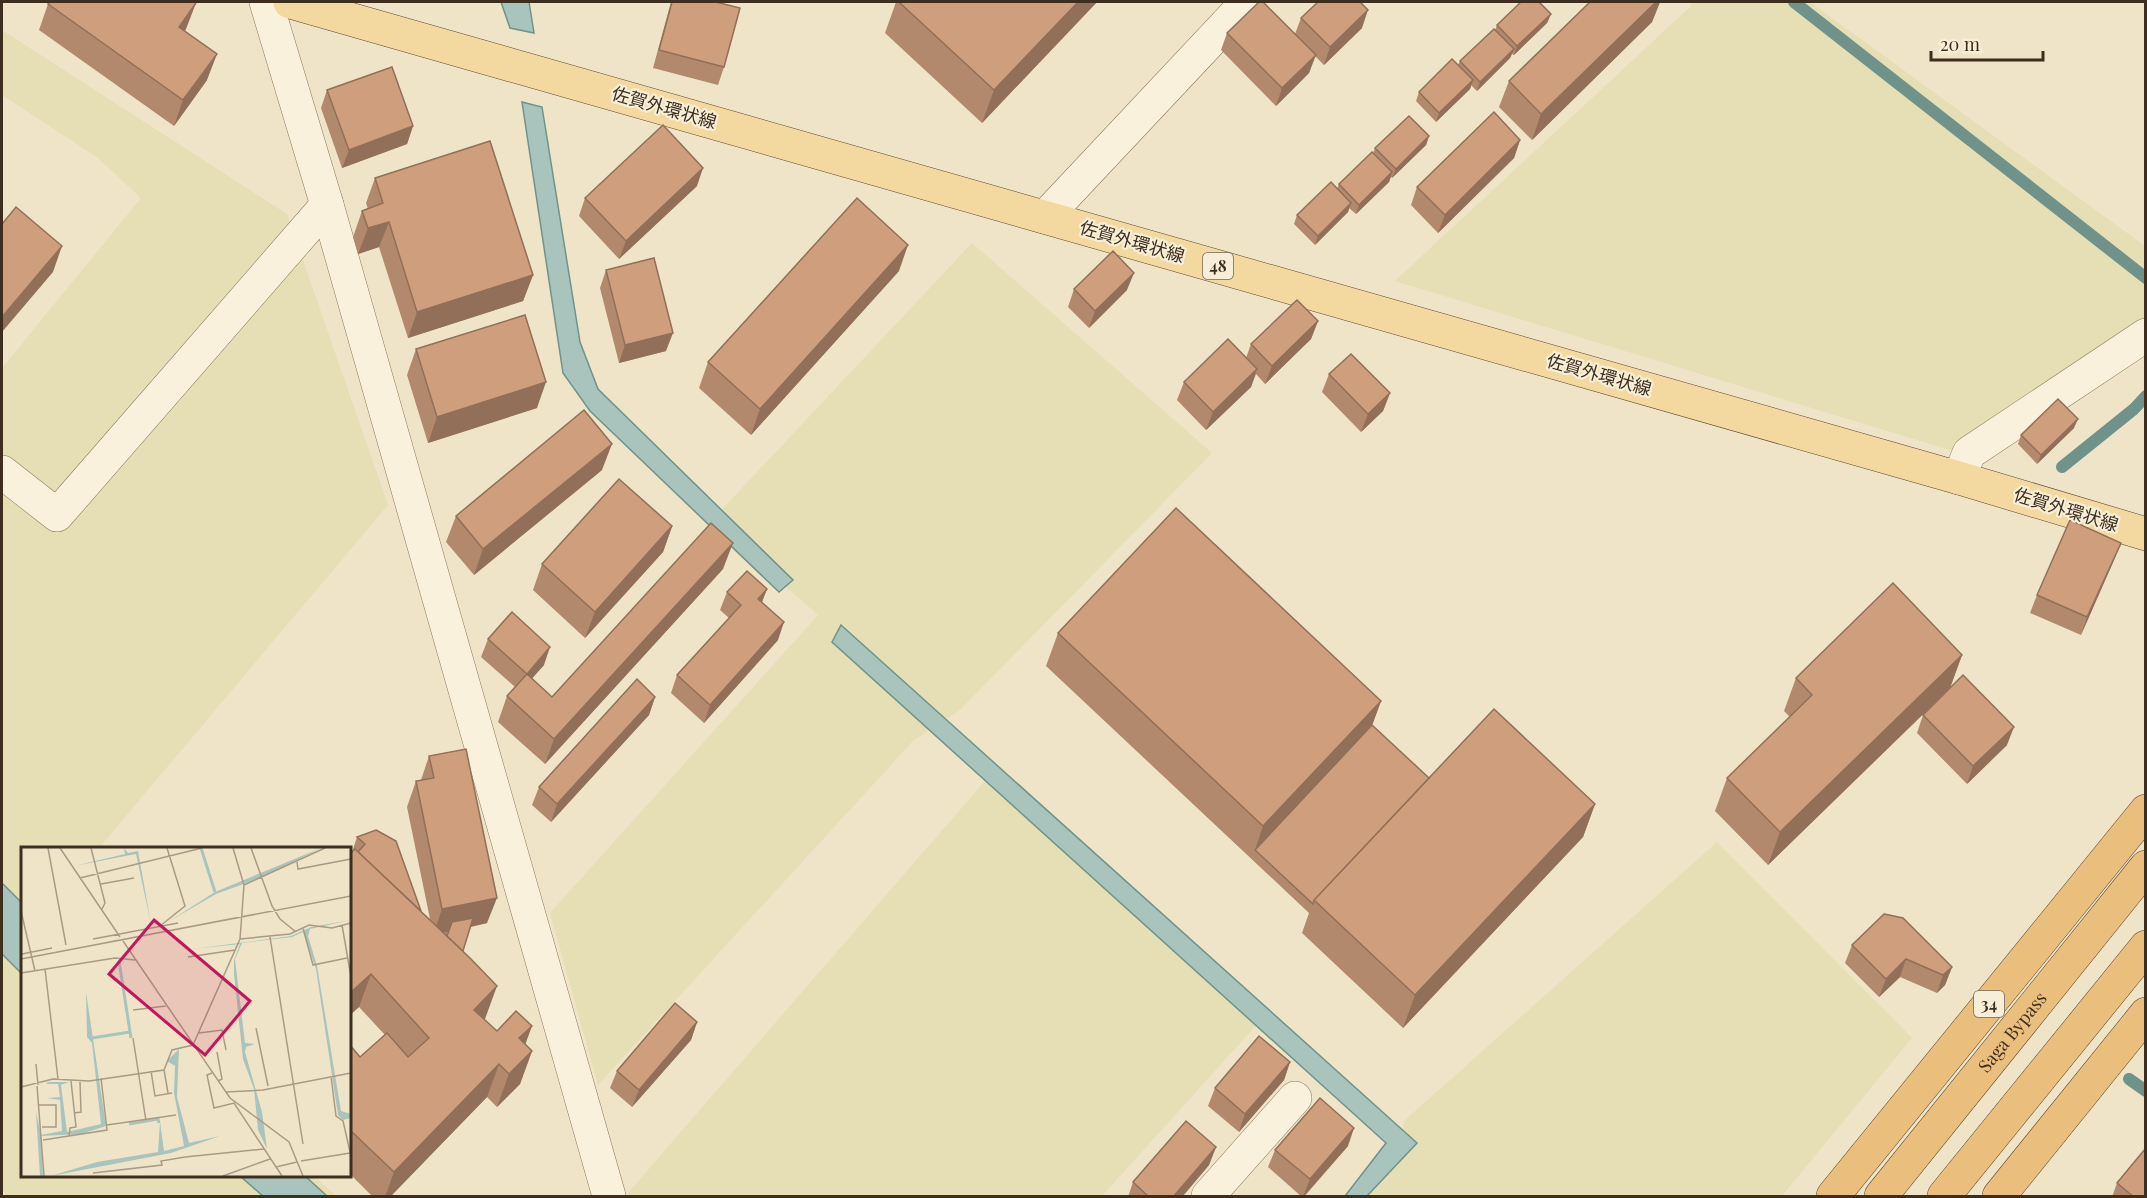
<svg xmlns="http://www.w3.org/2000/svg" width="2147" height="1198" font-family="'Playfair Display','Noto Sans JP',serif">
	<rect width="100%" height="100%" fill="#f0e4c8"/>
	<g fill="#e6deb5">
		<polygon points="1691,2 1810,2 2145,246 2146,317 1953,451 1395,281 1691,6"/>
		<polygon points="2,30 287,214 388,505 99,848 22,848 22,1176 314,1176 336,1196 4,1196 6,1194 2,1190 2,368 141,198 98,158 2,95"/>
		<polygon points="972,243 1212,453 960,710 913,741 598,1085 550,913 818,615 711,521"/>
		<polygon points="991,774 1260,1021 1102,1196 628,1196 627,1194"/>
		<polygon points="1717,842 1912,1038 1782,1196 1353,1196 1400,1143 1404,1121"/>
	</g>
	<g fill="#a9c4bc" stroke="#6f938a" stroke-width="1.5">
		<polygon points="501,2 529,2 534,33 510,28"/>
		<polygon points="522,102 542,107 580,342 598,389 793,580 779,592 590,411 563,373"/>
		<polygon points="841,625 1417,1143 1367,1196 1345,1196 1386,1143 832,642"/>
		<polygon points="2,883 22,903 22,974 2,954"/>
		<polygon points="240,1176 305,1176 327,1196 263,1196"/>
	</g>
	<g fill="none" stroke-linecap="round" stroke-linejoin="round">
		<g stroke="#6f938a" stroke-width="12">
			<polyline points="1794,2 2146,278"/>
			<polyline points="2062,467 2134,409 2146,396"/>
			<polyline points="2129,1079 2146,1091"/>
		</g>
		<g stroke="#8d765c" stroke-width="34">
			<g id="minor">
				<polyline points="266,2 327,205 609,1196"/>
				<polyline points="1045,217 1247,2"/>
				<polyline points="2,472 57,515 327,205"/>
				<polyline points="1959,478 1969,453 2146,335"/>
				<polyline points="1208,1196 1295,1098"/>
			</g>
		</g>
		<g stroke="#5b4430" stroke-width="34">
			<polyline id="primary" points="290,2 1959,478 2146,534"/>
		</g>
		<g stroke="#5b4430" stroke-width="34">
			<g id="trunk">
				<polyline points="1833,1196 2146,811"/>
				<path id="s1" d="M1881,1196L2146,867"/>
				<polyline points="1944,1196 2146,947"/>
				<polyline points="1999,1196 2146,1014"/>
			</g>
		</g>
		<use href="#minor" stroke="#faf1dc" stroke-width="33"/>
		<use href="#primary" stroke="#f3d9a0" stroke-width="33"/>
		<use href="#trunk" stroke="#eabe7c" stroke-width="33"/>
	</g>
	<g fill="#b2896c">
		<polygon points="671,2 716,2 724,67 718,85 653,68"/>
		<polygon points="896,2 1097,2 982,123 885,33"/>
		<polygon points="1590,2 1660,2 1652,22 1532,140 1499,107 1509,81"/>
		<polygon points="48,4 186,29 185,31 207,80 174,126 39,30"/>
		<polygon points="1551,14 1547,23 1514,55 1512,54 1510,58 1477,91 1471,85 1470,89 1436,122 1416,101 1419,92 1458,65 1460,61 1495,30 1497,25"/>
		<polygon points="1301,18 1362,28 1324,65 1315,56 1309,73 1276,106 1221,50 1227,33 1295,34"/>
		<polygon points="327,90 413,126 407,144 342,168 321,108"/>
		<polygon points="1429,136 1426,145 1392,178 1391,177 1389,182 1356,214 1349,208 1348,212 1315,245 1294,224 1297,215 1337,189 1339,184 1373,153 1375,148"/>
		<polygon points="1520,140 1514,158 1438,233 1411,205 1417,187"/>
		<polygon points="375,178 533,275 523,301 408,338 379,247 358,254 353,237 362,211 368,209 366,203"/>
		<polygon points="697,186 619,259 579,216 585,198"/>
		<polygon points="606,270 666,351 619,363 600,288"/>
		<polygon points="899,271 751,435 699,388 708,362"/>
		<polygon points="1074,289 1127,290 1089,328 1068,307"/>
		<polygon points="1318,321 1311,339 1265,384 1256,374 1251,387 1206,430 1177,400 1184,382 1246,358 1251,344"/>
		<polygon points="416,349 537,408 428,443 407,375"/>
		<polygon points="1329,374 1390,393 1383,411 1361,432 1322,392"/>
		<polygon points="2074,428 2037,464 2018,444 2021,435"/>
		<polygon points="602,470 474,575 446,542 456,516"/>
		<polygon points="672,527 663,552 585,638 533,590 542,564"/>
		<polygon points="2114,560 2081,635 2030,613 2037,595"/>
		<polygon points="723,569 545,764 498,722 507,696 515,687 481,657 488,639 544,665 532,678 552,697"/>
		<polygon points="767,589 762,602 778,640 704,723 671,693 677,675 729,618 720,610 727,592"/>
		<polygon points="1058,633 1381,701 1372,725 1429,778 1595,804 1583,837 1403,1028 1302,933 1309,913 1046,666"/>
		<polygon points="1962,655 1950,688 1768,865 1715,811 1727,778 1790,717 1784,711 1796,678"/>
		<polygon points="655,697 649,715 551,822 532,805 539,787"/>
		<polygon points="1923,715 2007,745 1967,784 1917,733"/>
		<polygon points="429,756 487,923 471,927 463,951 485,1019 484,1020 497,1031 525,1044 532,1051 520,1084 497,1107 487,1097 390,1197 373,1197 350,1174 350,1045 360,1057 385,1035 359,1007 350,1015 350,854 352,852 357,837 376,830 421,911 430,919 407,807 416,781 421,780"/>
		<polygon points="1852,945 1952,967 1945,985 1937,993 1900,977 1879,997 1845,963"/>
		<polygon points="697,1022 691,1040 632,1107 610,1088 617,1071"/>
		<polygon points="1290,1062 1284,1080 1239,1132 1208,1106 1215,1088"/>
		<polygon points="1348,1146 1304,1197 1302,1197 1268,1167 1275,1150"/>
		<polygon points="1216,1147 1209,1165 1182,1197 1128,1197 1133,1182"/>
		<polygon points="2117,1183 2145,1197 2112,1197"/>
	</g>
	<g fill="#916f58">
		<polygon points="1078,2 1097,2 982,123 994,90"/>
		<polygon points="1656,2 1660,2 1652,22 1532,140 1541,114"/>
		<polygon points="196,3 186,29 169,53 179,27"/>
		<polygon points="1368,10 1362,28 1324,65 1330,47"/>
		<polygon points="1551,14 1547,23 1514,55 1517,46"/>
		<polygon points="1514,49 1510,58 1477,91 1480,82"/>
		<polygon points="217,54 207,80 174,126 183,100"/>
		<polygon points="1316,55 1309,73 1276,106 1282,88"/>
		<polygon points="1473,80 1470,89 1436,122 1439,113"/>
		<polygon points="413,126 407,144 342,168 349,150"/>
		<polygon points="1429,136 1426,145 1392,178 1396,169"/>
		<polygon points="1520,140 1514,158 1438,233 1445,215"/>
		<polygon points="703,168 697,186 619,259 626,241"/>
		<polygon points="1392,172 1389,182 1356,214 1359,205"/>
		<polygon points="1351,203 1348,212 1315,245 1318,236"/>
		<polygon points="389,222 379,247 358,254 368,228"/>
		<polygon points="908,245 899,271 751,435 760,409"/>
		<polygon points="62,246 53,272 2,332 2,317"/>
		<polygon points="1134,273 1127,290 1089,328 1095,311"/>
		<polygon points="533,275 523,301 408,338 417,312"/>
		<polygon points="1318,321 1311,339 1265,384 1272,366"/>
		<polygon points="673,333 666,351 619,363 625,345"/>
		<polygon points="1257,369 1251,387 1206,430 1213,412"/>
		<polygon points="546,382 537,408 428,443 437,417"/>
		<polygon points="1390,393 1383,411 1361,432 1368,414"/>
		<polygon points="2078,419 2074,428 2037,464 2041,455"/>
		<polygon points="612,444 602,470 474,575 483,549"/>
		<polygon points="672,526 663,552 585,638 595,612"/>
		<polygon points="733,543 723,569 545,764 554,739"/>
		<polygon points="2121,543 2114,560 2081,635 2087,617"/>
		<polygon points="767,589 760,607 758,599"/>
		<polygon points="784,622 778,640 704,723 710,705"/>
		<polygon points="550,647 544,665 520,692 527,674"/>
		<polygon points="1962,655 1950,688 1768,865 1780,832"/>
		<polygon points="655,697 649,715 551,822 557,804"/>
		<polygon points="1381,701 1369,734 1255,850 1263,826"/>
		<polygon points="2014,727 2007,745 1967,784 1973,766"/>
		<polygon points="1595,804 1583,837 1403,1028 1415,995"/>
		<polygon points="497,898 487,923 433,935 442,909"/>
		<polygon points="1906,959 1900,977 1879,997 1886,979"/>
		<polygon points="1952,967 1945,985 1937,993 1943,975"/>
		<polygon points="371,974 359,1007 350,1015 350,993"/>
		<polygon points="497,986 485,1019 462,1042 474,1010"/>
		<polygon points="697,1022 691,1040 632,1107 639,1090"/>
		<polygon points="532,1026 520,1059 519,1038"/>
		<polygon points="532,1051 520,1084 497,1107 509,1074"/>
		<polygon points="1290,1062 1284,1080 1239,1132 1245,1114"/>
		<polygon points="499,1064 487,1097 390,1197 385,1197 394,1172"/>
		<polygon points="1354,1128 1348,1146 1303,1197 1310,1179"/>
		<polygon points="1216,1147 1209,1165 1182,1197 1173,1197"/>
	</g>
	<g fill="#cf9f7d" stroke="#916f58" stroke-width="1.5">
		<polygon points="50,2 193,2 196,3 179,27 217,54 183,100 48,4"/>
		<polygon points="672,2 716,2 740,8 724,67 659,50"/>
		<polygon points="899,2 1078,2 994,90"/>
		<polygon points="1259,2 1263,2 1316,55 1282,88 1227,33"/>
		<polygon points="1318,2 1360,2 1368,10 1330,47 1301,18"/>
		<polygon points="1521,2 1539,2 1551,14 1517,46 1497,25"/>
		<polygon points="1590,2 1656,2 1541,114 1509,81"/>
		<polygon points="1494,29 1514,49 1480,82 1460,61"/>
		<polygon points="1452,59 1473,80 1439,113 1419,92"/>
		<polygon points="392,67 413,126 349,150 327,90"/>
		<polygon points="1494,112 1520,140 1445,215 1417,187"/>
		<polygon points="1409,116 1429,136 1396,169 1375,148"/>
		<polygon points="663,125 703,168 626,241 585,198"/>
		<polygon points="490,141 533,275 417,312 389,222 368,228 362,211 383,203 375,178"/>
		<polygon points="1372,152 1392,172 1359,205 1339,184"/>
		<polygon points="1331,182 1351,203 1318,236 1297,215"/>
		<polygon points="857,198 908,245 760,409 708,362"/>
		<polygon points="16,207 62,246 2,317 2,224"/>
		<polygon points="1113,251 1134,273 1095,311 1074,289"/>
		<polygon points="654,258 673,333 625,345 606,270"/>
		<polygon points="1297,300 1318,321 1272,366 1251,344"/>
		<polygon points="525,315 546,382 437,417 416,349"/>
		<polygon points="1228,339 1257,369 1213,412 1184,382"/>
		<polygon points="1351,354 1390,393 1368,414 1329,374"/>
		<polygon points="2058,399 2078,419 2041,455 2021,435"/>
		<polygon points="584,410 612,444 483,549 456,516"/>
		<polygon points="619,479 672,526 595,612 542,564"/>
		<polygon points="1176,508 1381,701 1263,826 1058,633"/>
		<polygon points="2070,520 2121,543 2087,617 2037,595"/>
		<polygon points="711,523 733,543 554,739 507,696 527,674 552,697"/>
		<polygon points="747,571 767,589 758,599 784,622 710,705 677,675 741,605 727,592"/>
		<polygon points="1893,583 1962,655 1780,832 1727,778 1812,695 1796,678"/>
		<polygon points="512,612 550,647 527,674 488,639"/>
		<polygon points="1963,675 2014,727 1973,766 1923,715"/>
		<polygon points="637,679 655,697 557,804 539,787"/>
		<polygon points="1494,709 1595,804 1415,995 1314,900"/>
		<polygon points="1372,725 1429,778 1314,900 1313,904 1255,850"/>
		<polygon points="466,749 497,898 442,909 416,781 434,778 429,756"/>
		<polygon points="376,830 396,841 421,911 358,852 365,844 357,837"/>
		<polygon points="355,849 470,958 497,986 474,1010 497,1031 516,1011 532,1026 519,1038 532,1051 509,1074 499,1064 394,1172 350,1130 350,1045 360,1057 387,1033 408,1057 429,1038 371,974 350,993 350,854"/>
		<polygon points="1884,914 1903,918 1952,967 1943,975 1906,959 1886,979 1852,945"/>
		<polygon points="473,918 463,951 447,936 452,922"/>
		<polygon points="675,1003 697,1022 639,1090 617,1071"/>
		<polygon points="1259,1036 1290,1062 1245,1114 1215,1088"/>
		<polygon points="1320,1098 1354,1128 1310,1179 1275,1150"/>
		<polygon points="1186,1121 1216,1147 1173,1197 1149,1197 1133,1182"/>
		<polygon points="2145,1149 2145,1197 2134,1197 2117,1183"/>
	</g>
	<g text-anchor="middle" stroke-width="4.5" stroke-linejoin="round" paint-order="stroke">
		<g fill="#f7eed8" stroke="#756857" stroke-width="1.5">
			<rect x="1203" y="253" width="30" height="26" rx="4.5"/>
			<rect x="1974" y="991" width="30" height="26" rx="4.5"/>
		</g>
		<g font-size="16" font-weight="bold" fill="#3d2e20">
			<text x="1218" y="272">48</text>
			<text x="1989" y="1010">34</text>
		</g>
		<g font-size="18" fill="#3d2e20" stroke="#f7eed8">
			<text transform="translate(664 108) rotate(16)" y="6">佐賀外環状線</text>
			<text transform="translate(1132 242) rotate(16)" y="6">佐賀外環状線</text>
			<text transform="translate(1599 375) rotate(16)" y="6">佐賀外環状線</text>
			<text transform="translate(2066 510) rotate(17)" y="6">佐賀外環状線</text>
			<text dy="6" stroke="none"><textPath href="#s1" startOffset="210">Saga Bypass</textPath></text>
		</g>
	</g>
	<g transform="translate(21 847)">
		<rect width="330" height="330" fill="#f0e4c8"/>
		<path d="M103,1L107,6L117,4L130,77L115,7L53,19L104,7ZM300,1L242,30L195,47L147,75L194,45ZM330,73L289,82L287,89L296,119L320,264L330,267V271L322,273L317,268L295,122L282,85L271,90L221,96L214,112L224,196L234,197L225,200L224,205L241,265L246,302L237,283L233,242L222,212L213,127V113L219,97L172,102L270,89L290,80ZM65,145L85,279L60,287L20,289L22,329H19L15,265L20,288L41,284L39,253L26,251L39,250L37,237H25L27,235H48L40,238L46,285L80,277L71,196L66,190ZM158,202L156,250L168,296L199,289L194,262L199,289L150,306L30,329L76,315L137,305L139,275L143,304L163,299L153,246L154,219L146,214Z" fill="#a9c4bc"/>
		<path fill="none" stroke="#a9c4bc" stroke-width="3" d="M180,1L194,45M98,114L110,191M71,191L109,185M108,277L137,272L138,276"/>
		<path fill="none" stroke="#a89b85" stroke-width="1.5" d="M27,1L45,98M39,1L99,90M70,1L84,56L81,62M230,1L251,59L259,72L275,85M276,15L277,22L330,12M59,31L181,1M80,37L113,31M223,38L304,1M0,64L14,124M321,78L330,130M139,79L164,59L146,1M282,81L292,118L326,111M249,90L282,297M72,92L157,76M219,92L269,87L288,78L311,81L330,76M102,94L209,251L268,295L282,329M1,107L31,101M167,110L214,103M0,112L330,49M24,122L37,232M0,126L94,111L114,113M112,163L145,159M235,181L247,239M178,186L201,183L205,203M112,191L125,274M196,205L201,232L197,234M15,217L17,238M143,223L147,246M130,224L134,249L151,246M191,226L186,228L193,261L213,256L261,329M310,229L315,269L322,274L330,309M16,239L23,329M0,240L32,232L68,234L143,223L151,203L172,198L219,92L223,38L212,1M205,245L242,243L330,226M17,258H35V280H21M53,266L60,265L59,235M86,278L155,268M48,290L49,281L55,280L50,234M22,293L86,283L80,231M280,314L329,306M255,320L276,315M72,326L141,318L140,314L164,310L243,302M202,329L249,312"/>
		<path fill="#c2185b" fill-opacity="0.15" stroke="#c2185b" stroke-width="3" d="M133,73L229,154L184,208L88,127Z"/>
		<rect width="330" height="330" fill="none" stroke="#3d2e20" stroke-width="3"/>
	</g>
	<rect width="2147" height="1198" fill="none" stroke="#3d2e20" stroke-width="6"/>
	<path d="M1931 51v9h112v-9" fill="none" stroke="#3d2e20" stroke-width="3"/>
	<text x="1940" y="51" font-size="18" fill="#3d2e20" stroke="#f7eed8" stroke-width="4.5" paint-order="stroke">20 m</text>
</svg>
